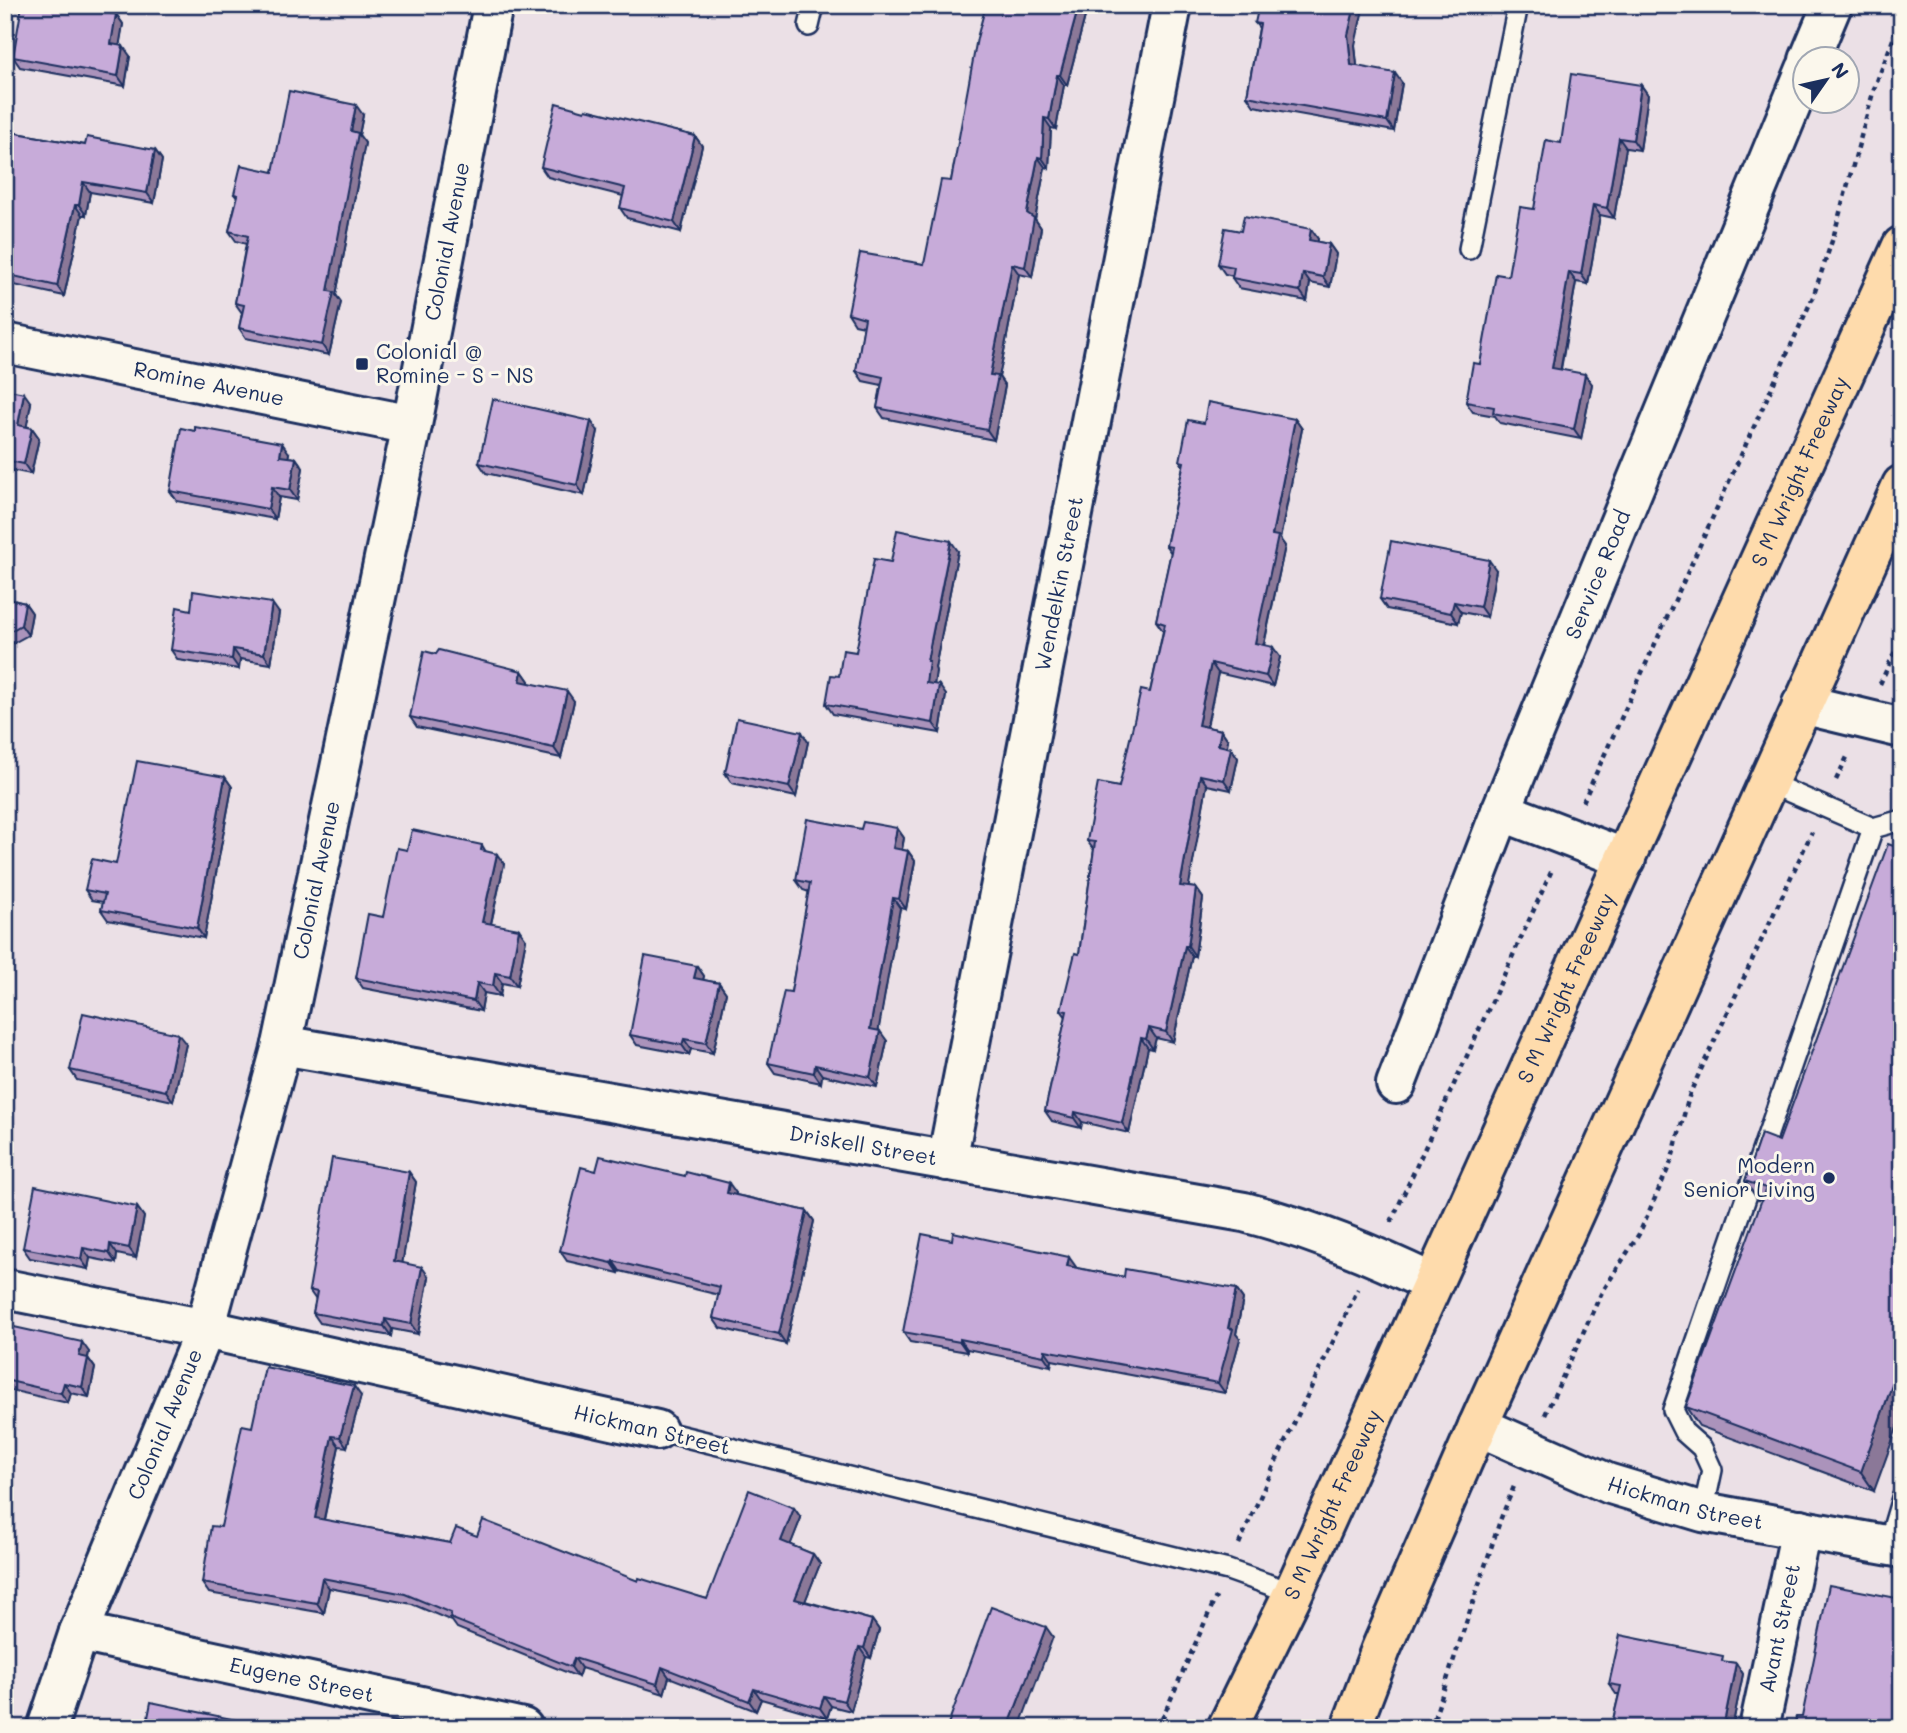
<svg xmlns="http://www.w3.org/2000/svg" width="1907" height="1733" font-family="Mali,sans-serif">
	<rect width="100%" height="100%" fill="#ebe0e6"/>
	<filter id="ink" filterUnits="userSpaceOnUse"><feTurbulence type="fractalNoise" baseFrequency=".0143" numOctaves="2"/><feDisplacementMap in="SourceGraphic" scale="14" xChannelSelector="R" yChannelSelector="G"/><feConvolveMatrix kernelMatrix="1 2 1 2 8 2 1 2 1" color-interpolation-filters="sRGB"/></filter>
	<g filter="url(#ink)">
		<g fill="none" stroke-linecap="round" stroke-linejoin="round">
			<g stroke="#1b2f5e" stroke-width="24">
				<g id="service">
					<polyline points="809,26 814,5"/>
					<polyline points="1469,249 1518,5"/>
					<polyline points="1767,782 1873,828 1902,820"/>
					<polyline points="657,1430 1228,1570 1293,1593"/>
					<polyline points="1703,1512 1712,1470 1702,1448 1684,1432 1673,1410 1873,828"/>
					<polyline points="1888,1545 1902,1498"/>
				</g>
			</g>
			<g stroke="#1b2f5e" stroke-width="44">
				<g id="minor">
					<polyline points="1809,60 1832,5"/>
					<path id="s1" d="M5,343L412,425"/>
					<polyline points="1802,704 1902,728"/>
					<polyline points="1501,811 1626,859"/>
					<path id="s2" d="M282,1045L1244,1212C1313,1230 1369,1253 1432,1283"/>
					<path id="s3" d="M1396,1084L1501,811L1806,69"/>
					<path id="s4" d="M947,1161L1172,5"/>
					<polyline points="5,1289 205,1329 657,1430"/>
					<path id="s5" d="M1478,1426L1607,1483L1703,1512L1902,1548"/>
					<path id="s6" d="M79,1632L523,1728"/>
					<path id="s7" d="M47,1728L79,1632L205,1329L282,1045L412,425L493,5"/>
					<path id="s8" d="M1759,1728L1801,1529"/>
				</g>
			</g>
			<g stroke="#1b2f5e" stroke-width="44">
				<g id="primary">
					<path id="s9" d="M1227,1728L1293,1593L1902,246"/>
					<polyline points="1351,1728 1381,1649 1478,1426 1902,485"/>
				</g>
			</g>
			<g stroke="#1b2f5e" stroke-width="4.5" stroke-dasharray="5 5" stroke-linecap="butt">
				<polyline points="1880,684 1902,636"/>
				<polyline points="1836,780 1849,753"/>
				<polyline points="1583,802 1813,297 1833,238 1874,89 1902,16"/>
				<polyline points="1391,1222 1552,870"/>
				<polyline points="1545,1415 1601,1294 1639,1234 1671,1162 1690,1093 1812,832"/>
				<polyline points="1239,1544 1278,1457 1358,1289"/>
				<polyline points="1158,1728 1216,1597"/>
				<polyline points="1431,1728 1501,1518 1515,1484"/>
			</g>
			<use href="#service" stroke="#fbf7ec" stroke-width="19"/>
			<use href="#minor" stroke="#fbf7ec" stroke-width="38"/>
			<use href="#primary" stroke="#fedbac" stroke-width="38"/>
		</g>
		<g fill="#ab93bb" stroke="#1b2f5e" stroke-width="2">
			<polygon points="986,5 1088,5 1067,85 1064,85 1056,129 1051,128 1049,168 1045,167 1035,219 1041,228 1032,277 1019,274 999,377 1005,386 994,440 884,418 877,408 882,385 863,381 856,371 864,326 855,324 848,313 924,264 951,181"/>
			<polygon points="114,14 116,14 123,24 119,45 130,56 125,86 20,67 13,57"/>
			<polygon points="1255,23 1355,45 1357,66 1402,83 1394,131 1254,106 1247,96 1259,28"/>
			<polygon points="1641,85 1648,95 1640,150 1626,148 1614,218 1600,215 1588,284 1576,282 1561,369 1592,384 1581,439 1500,423 1495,416 1473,412 1466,402 1480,364 1508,276 1534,209"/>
			<polygon points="585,111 695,136 702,146 681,232 627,218 620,208 623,196 548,177 541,167"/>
			<polygon points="363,115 359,135 365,143 336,295 341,302 329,355 246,338 239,328 242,313 235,303 246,244 236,241 229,231 237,198 234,194 273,172"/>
			<polygon points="5,131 85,145 155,150 162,160 154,203 90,192 86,215 82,215 64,296 5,283"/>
			<polygon points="1311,229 1318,239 1318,242 1329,244 1336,254 1330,287 1310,283 1307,301 1239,288 1232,278 1233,276 1225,274 1218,264 1241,231"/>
			<polygon points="5,389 31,403 26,426 32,428 39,438 31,474 5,469"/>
			<polygon points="1295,419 1302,429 1280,539 1285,546 1264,645 1280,657 1273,686 1218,673 1207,727 1221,730 1228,740 1227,747 1231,748 1238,758 1231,790 1207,785 1188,887 1196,888 1203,898 1195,956 1192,956 1173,1042 1156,1038 1153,1049 1148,1048 1129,1133 1082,1122 1081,1128 1052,1121 1045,1111 1066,1017 1061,1010 1079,954 1094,850 1087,841 1119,787 1150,692 1163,631 1156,621 1171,553 1166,546 1183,466 1180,461 1204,423"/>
			<polygon points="598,431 584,495 486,473 479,463"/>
			<polygon points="289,453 288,457 296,458 303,468 297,500 279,497 275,519 177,501 170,491"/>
			<polygon points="958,551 935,668 936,671 934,684 946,695 940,733 833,714 826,704 856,652 891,562"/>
			<polygon points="5,557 7,557 14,567 7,599 25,603 32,613 28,635 10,645 5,694"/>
			<polygon points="1496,570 1487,617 1461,612 1458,623 1387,609 1380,599"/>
			<polygon points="191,610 279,613 271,664 240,659 239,669 178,660 171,650"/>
			<polygon points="522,671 529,681 529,683 574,701 561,758 417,727 410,717"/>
			<polygon points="808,742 796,797 732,783 725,773"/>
			<polygon points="225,777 232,787 204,938 108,920 101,910 103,902 92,900 85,890 116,864"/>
			<polygon points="897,828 904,838 902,850 908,851 915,861 906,909 900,908 878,1031 887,1041 877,1087 822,1075 821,1083 775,1073 768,1063 791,992 809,892 803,890 796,880 861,829"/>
			<polygon points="482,845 486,852 504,864 491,924 526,939 517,986 502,983 500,996 484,993 481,1011 363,988 356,978 383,917 407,850"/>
			<polygon points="697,966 704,976 703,980 719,983 726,993 713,1053 691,1049 689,1055 637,1045 630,1035"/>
			<polygon points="186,1044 173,1101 77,1080 70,1070"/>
			<polygon points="1761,1134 1874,1491 1699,1426 1686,1407 1762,1201 1758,1200 1745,1181"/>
			<polygon points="596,1171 736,1193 736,1195 807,1211 814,1221 786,1344 720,1328 713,1318 719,1295 620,1271 619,1273 567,1261 560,1251"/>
			<polygon points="409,1172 416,1182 402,1263 429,1277 418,1334 392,1329 391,1336 320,1323 313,1313 316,1300 309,1290"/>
			<polygon points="137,1207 144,1217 136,1258 117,1254 116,1263 90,1258 88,1269 30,1258 23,1248"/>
			<polygon points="1076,1267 1075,1268 1124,1277 1236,1289 1243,1299 1236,1334 1240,1339 1225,1393 1052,1360 1051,1366 967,1349 967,1352 910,1342 903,1332"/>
			<polygon points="5,1325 89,1352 88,1358 95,1368 89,1397 71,1393 68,1403 5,1389"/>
			<polygon points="361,1396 347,1447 339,1446 324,1520 450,1543 477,1536 638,1581 707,1599 794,1508 801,1518 790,1545 813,1554 820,1564 805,1601 872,1620 879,1630 871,1658 866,1657 851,1711 831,1706 827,1718 761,1699 756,1711 669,1677 664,1694 581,1668 578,1677 457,1628 452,1621 412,1604 329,1588 324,1613 209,1593 202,1583 221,1527 252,1427"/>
			<polygon points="1727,1662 1736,1663 1743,1674 1732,1728 1611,1728 1619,1694 1616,1694 1609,1684"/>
		</g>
		<g fill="#8b7898" stroke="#1b2f5e" stroke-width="2">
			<polygon points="1079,5 1088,5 1067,85 1060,75"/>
			<polygon points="1355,5 1364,5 1355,45 1358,75 1351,65 1348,35"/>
			<polygon points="109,8 116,17 116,14 123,24 118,54 111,44 108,13"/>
			<polygon points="123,46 130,56 125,86 118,76"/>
			<polygon points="1395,73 1402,83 1394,131 1387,121"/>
			<polygon points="1057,75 1064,85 1056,129 1049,119"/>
			<polygon points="1641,85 1648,95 1640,150 1633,140"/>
			<polygon points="356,105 363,115 359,135 365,143 336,295 341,302 329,355 322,345 328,291 351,131"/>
			<polygon points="1044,118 1051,128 1049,168 1042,158"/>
			<polygon points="695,136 702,146 681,232 674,222"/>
			<polygon points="1619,138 1626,148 1614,218 1607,208"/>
			<polygon points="155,150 162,160 154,203 147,193"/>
			<polygon points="1038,157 1045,167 1035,219 1041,228 1032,277 1025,267 1027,213"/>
			<polygon points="83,182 90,192 86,215 79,205"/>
			<polygon points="75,205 82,215 64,296 57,286"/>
			<polygon points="1593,205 1600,215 1588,284 1581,274"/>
			<polygon points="1311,229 1318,239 1316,250 1309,240"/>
			<polygon points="1329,244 1336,254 1330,287 1323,277"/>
			<polygon points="1012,264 1019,274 999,377 1005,386 994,440 987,430 990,375"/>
			<polygon points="1569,272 1576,282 1559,378 1552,368"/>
			<polygon points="1303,273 1310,283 1307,301 1300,291"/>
			<polygon points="1585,374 1592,384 1581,439 1574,429"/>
			<polygon points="24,393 31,403 25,435 18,425"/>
			<polygon points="1295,419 1302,429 1280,539 1285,546 1262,653 1255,643 1272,535"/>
			<polygon points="591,421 598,431 584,495 577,485"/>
			<polygon points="32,428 39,438 31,474 24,464"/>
			<polygon points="282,443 289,453 287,466 280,456"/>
			<polygon points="296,458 303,468 297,500 290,490"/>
			<polygon points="272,487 279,497 275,519 268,509"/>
			<polygon points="951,541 958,551 935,668 936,671 933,693 926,683 927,661"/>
			<polygon points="7,557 14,567 5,606 5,563"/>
			<polygon points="1489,560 1496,570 1487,617 1480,607"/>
			<polygon points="1454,602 1461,612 1458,623 1451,613"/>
			<polygon points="25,603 32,613 28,635 21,625"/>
			<polygon points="272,603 279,613 271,664 264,654"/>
			<polygon points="5,639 10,645 5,694"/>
			<polygon points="1273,647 1280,657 1273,686 1266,676"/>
			<polygon points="233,649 240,659 239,669 232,659"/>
			<polygon points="1211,663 1218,673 1205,735 1198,725"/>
			<polygon points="522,671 529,681 527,691 520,681"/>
			<polygon points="939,685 946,695 940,733 933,723"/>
			<polygon points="567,691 574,701 561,758 554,748"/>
			<polygon points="1221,730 1228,740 1225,755 1218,745"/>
			<polygon points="802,732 808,742 796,797 789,787"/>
			<polygon points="1231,748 1238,758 1231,790 1224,780"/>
			<polygon points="1200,775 1207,785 1187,896 1180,886"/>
			<polygon points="225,777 232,787 204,938 197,928"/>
			<polygon points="897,828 904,838 900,858 893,848"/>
			<polygon points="908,851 915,861 906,909 899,899"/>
			<polygon points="497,854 504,864 489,932 482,922"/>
			<polygon points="1196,888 1203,898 1195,956 1188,946"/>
			<polygon points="893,898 900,908 877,1039 870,1029"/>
			<polygon points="519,929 526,939 517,986 510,976"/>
			<polygon points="1185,946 1192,956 1173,1042 1166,1032"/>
			<polygon points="697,966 704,976 701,988 694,978"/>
			<polygon points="495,973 502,983 500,996 493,986"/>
			<polygon points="477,983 484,993 481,1011 474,1001"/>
			<polygon points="719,983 726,993 713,1053 706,1043"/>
			<polygon points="1149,1028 1156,1038 1153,1049 1146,1039"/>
			<polygon points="880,1031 887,1041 877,1087 870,1077"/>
			<polygon points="178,1034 186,1044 173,1101 166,1091"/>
			<polygon points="1141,1038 1148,1048 1129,1133 1122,1123"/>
			<polygon points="684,1039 691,1049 689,1055 682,1045"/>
			<polygon points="815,1065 822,1075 821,1083 814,1073"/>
			<polygon points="1075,1112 1082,1122 1081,1128 1074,1118"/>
			<polygon points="409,1172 416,1182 401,1271 394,1261"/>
			<polygon points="729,1183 736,1193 734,1203 727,1193"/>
			<polygon points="137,1207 144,1217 136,1258 129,1248"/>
			<polygon points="807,1211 814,1221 786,1344 779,1334"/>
			<polygon points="110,1244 117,1254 116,1263 109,1253"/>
			<polygon points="83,1248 90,1258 88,1269 81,1259"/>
			<polygon points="1069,1257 1076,1267 1074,1276 1067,1266"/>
			<polygon points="613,1261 620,1271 619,1273 612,1263"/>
			<polygon points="422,1267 429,1277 418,1334 411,1324"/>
			<polygon points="1236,1289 1243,1299 1236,1334 1240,1339 1225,1393 1218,1383"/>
			<polygon points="385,1319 392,1329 391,1336 384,1326"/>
			<polygon points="960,1339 967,1349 967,1352 960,1342"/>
			<polygon points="82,1342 89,1352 86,1366 79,1356"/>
			<polygon points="1045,1350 1052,1360 1051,1366 1044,1356"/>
			<polygon points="1902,1357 1902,1414 1874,1491 1861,1472"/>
			<polygon points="88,1358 95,1368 89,1397 82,1387"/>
			<polygon points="64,1383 71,1393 68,1403 61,1393"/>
			<polygon points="354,1386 361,1396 347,1447 340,1437"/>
			<polygon points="332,1436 339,1446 322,1528 315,1518"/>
			<polygon points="794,1508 801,1518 788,1551 781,1541"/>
			<polygon points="813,1554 820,1564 802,1609 795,1599"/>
			<polygon points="322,1578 329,1588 324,1613 317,1603"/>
			<polygon points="872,1620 879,1630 871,1658 864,1648"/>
			<polygon points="1046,1627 1053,1637 1019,1728 1008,1728"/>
			<polygon points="859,1647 866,1657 851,1711 844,1701"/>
			<polygon points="574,1658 581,1668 578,1677 571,1667"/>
			<polygon points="1736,1663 1743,1674 1732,1728 1723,1728"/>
			<polygon points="662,1667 669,1677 664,1694 657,1684"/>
			<polygon points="754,1689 761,1699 756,1711 749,1701"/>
			<polygon points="824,1696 831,1706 827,1718 820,1708"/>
		</g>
		<g fill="#c7abd9" stroke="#1b2f5e" stroke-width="2">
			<polygon points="22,5 95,5 109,8 108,13 116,14 111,44 123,46 118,76 13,57"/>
			<polygon points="986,5 1079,5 1060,75 1057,75 1049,119 1044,118 1042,158 1038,157 1027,213 1034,218 1025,267 1012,264 990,375 998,376 987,430 877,408 883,377 856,371 865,318 848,313 860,253 924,264 941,180 951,181 977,38"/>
			<polygon points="1259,5 1355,5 1348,35 1351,65 1395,73 1387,121 1247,96 1260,24 1255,23"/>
			<polygon points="1571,74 1641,85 1633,140 1619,138 1607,208 1593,205 1581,274 1569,272 1552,368 1585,374 1574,429 1493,413 1494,407 1466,402 1473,363 1480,364 1496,274 1508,276 1520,207 1534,209 1546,140 1561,143"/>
			<polygon points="289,91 356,105 351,131 358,133 328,291 334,292 322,345 239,328 244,305 235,303 248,236 229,231 238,195 234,194 241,165 273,172"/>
			<polygon points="556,103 585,111 586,109 695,136 674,222 620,208 625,188 541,167"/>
			<polygon points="5,131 85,145 87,137 155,150 147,193 83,182 79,205 75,205 57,286 5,274"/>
			<polygon points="1244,216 1311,229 1309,240 1329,244 1323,277 1303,273 1300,291 1232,278 1234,267 1218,264 1225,228 1241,231"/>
			<polygon points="5,389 24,393 18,425 32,428 24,464 5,460"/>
			<polygon points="493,399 591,421 577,485 479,463"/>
			<polygon points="1208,402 1295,419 1272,535 1278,536 1255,643 1273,647 1266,676 1211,663 1198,725 1221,730 1218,745 1231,748 1224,780 1200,775 1180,886 1196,888 1188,946 1185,946 1166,1032 1149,1028 1146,1039 1141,1038 1122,1123 1075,1112 1074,1118 1045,1111 1067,1011 1061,1010 1075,953 1079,954 1095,842 1087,841 1098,783 1119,787 1141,690 1150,692 1165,624 1156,621 1172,547 1166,546 1184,462 1180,461 1188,420 1204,423"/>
			<polygon points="195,427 282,443 280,456 296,458 290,490 272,487 268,509 170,491 181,428 195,431"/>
			<polygon points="897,530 951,541 927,661 929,661 926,683 939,685 933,723 826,704 831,675 839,676 843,650 856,652 874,559 891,562"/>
			<polygon points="1391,541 1489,560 1480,607 1454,602 1451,613 1380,599"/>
			<polygon points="193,591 272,603 264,654 233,649 232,659 171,650 177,607 191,610"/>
			<polygon points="5,598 25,603 21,625 5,634"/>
			<polygon points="439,650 522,671 520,681 567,691 554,748 410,717 424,651 436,654"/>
			<polygon points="737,718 802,732 789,787 725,773"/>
			<polygon points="137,761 225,777 197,928 101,910 105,894 85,890 92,859 116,864"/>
			<polygon points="807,819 861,829 863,822 897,828 893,848 908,851 899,899 893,898 870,1029 880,1031 870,1077 815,1065 814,1073 768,1063 784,991 791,992 810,883 796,880"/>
			<polygon points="412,830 482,845 481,850 497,854 482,922 519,929 510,976 495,973 493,986 477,983 474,1001 356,978 368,914 383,917 397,848 407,850"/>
			<polygon points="1888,844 1902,849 1902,1357 1861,1472 1686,1407 1766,1188 1745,1181 1761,1134 1779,1141"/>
			<polygon points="645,956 697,966 694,978 719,983 706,1043 684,1039 682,1045 630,1035"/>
			<polygon points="83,1013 178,1034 166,1091 70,1070"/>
			<polygon points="600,1156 685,1176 686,1172 729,1183 727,1193 807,1211 779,1334 713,1318 720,1287 613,1261 612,1263 560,1251 581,1167 596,1171"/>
			<polygon points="332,1158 409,1172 394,1261 422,1267 411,1324 385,1319 384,1326 313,1313 317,1292 309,1290"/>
			<polygon points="35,1186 137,1207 129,1248 110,1244 109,1253 83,1248 81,1259 23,1248"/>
			<polygon points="953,1232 1069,1257 1067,1266 1124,1277 1125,1269 1236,1289 1228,1328 1233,1329 1218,1383 1045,1350 1044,1356 960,1339 960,1342 903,1332 922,1234 952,1240"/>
			<polygon points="5,1325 82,1342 79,1356 88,1358 82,1387 64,1383 61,1393 5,1380"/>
			<polygon points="265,1367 354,1386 340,1437 332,1436 315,1518 450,1543 456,1528 477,1536 483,1520 638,1581 639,1578 707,1599 749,1490 794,1508 781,1541 813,1554 795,1599 872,1620 864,1648 859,1647 844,1701 824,1696 820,1708 754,1689 749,1701 662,1667 657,1684 574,1658 571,1667 450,1618 451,1613 405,1594 322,1578 317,1603 202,1583 211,1526 221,1527 242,1425 252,1427"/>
			<polygon points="1829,1585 1902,1599 1902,1728 1794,1728 1796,1717 1802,1717"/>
			<polygon points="991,1607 1046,1627 1008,1728 948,1728 947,1727"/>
			<polygon points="1620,1635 1723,1656 1722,1661 1736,1663 1723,1728 1611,1728 1621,1686 1609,1684"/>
			<polygon points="151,1702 260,1725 260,1728 146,1728"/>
		</g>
	</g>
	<g fill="#1b2f5e" stroke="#fbf7ec" stroke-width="2.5">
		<rect x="355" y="357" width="14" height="14" rx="3.5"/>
		<circle cx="1829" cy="1178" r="7"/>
	</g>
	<g text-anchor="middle" stroke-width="6" stroke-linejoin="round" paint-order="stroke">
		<g font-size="21" fill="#1b2f5e" stroke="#fbf7ec">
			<text dy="7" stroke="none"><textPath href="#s7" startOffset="1544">Colonial Avenue</textPath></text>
			<text dy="7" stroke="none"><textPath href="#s1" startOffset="208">Romine Avenue</textPath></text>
			<text dy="7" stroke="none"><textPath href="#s9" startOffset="1381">S M Wright Freeway</textPath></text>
			<text dy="7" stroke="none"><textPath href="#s3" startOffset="548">Service Road</textPath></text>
			<text dy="7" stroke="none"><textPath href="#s4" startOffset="588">Wendelkin Street</textPath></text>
			<text dy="7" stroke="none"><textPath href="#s7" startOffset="892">Colonial Avenue</textPath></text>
			<text dy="7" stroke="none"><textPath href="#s9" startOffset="814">S M Wright Freeway</textPath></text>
			<text dy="7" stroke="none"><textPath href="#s2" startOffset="590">Driskell Street</textPath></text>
			<text dy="7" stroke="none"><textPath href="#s7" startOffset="326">Colonial Avenue</textPath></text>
			<text transform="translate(652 1430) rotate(13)" y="7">Hickman Street</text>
			<text dy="7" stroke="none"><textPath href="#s5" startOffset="222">Hickman Street</textPath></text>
			<text dy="7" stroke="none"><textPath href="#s9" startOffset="247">S M Wright Freeway</textPath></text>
			<text dy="7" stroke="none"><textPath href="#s8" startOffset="102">Avant Street</textPath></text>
			<text dy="7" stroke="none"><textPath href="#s6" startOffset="228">Eugene Street</textPath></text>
		</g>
		<g font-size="21" fill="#1b2f5e" stroke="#fbf7ec" text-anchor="start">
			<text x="376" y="359">Colonial @<tspan x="376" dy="24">Romine - S - NS</tspan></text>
			<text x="1815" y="1173" text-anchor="end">Modern<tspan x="1815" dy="24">Senior Living</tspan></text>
		</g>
	</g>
	<rect width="1907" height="1733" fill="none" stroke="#fbf7ec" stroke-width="28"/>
	<rect x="14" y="14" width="1879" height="1705" fill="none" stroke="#1b2f5e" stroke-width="2.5" filter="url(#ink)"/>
	<g transform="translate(1826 80) rotate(56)"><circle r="33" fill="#fbf7ec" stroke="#a1a7b3" stroke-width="2"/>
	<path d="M0-5L12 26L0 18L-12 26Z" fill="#1b2f5e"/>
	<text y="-10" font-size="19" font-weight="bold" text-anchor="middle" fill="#1b2f5e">N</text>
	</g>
</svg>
